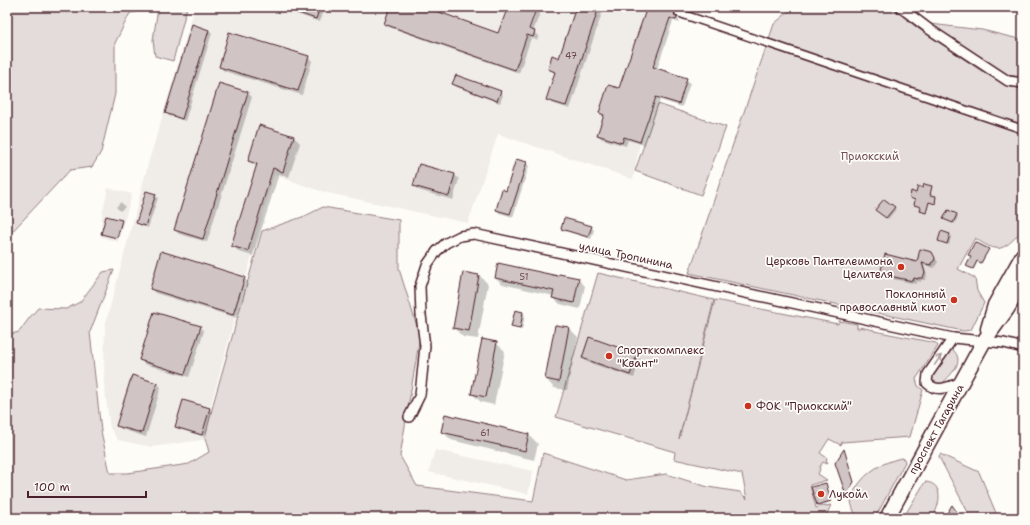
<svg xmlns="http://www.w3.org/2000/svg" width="1030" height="525" font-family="'Shantell Sans',sans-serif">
	<rect width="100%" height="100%" fill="#fdfcf7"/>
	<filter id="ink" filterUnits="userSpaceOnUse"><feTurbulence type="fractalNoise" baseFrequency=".025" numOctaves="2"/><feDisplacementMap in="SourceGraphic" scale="8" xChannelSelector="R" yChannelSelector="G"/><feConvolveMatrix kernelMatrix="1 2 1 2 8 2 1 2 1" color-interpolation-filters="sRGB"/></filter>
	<g filter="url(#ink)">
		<g fill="#f0ece8">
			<polygon points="195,7 681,7 676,20 670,18 653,67 687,78 679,104 656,97 640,142 633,179 498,134 468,223 324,192 274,175 210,408 221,415 215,438 152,447 118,440 110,428 104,382 105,326 149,161"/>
			<polygon points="108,188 132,194 118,242 101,237 102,215"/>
			<polygon points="435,450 533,471 528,494 429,472"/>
		</g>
		<g fill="#e3dcda" stroke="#967e82">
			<polygon points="7,7 187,7 173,61 155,56 153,40 158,8 130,13 115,43 115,94 101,152 92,167 70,170 7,237"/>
			<path d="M794,7H888L901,14L916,27L986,74L1011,87L1023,88V157L1022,159L1023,160V229C1017,236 1005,251 995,248C988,247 981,242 975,238L958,269L975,278L977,291L984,303L971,330L963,331L689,273L774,24Z"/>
			<polygon points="930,24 982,30 1023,40 1023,77 1007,75 929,26"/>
			<polygon points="658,104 726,127 701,195 635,171"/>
			<polygon points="323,207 399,220 399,269 420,336 400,456 417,486 533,501 543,453 626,480 666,474 708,487 740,492 747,499 742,474 674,459 675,452 556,417 598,273 714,300 679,439 715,300 838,324 839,321 857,324 857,328 860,328 860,327 874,330 874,331 936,343 938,346 916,379 918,386 923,390 910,437 842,442 841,445 829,439 820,453 827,458 826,461 828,462 827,464 823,462 819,468 820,469 818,474 827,480 810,485 816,508 826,505 826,506 831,505 825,518 7,518 7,335 19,332 30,317 38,308 66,309 80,302 103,272 114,270 90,332 101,431 110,473 128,473 189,464 209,452 205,438 214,401 262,231 305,216"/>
			<path d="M951,350H953C966,362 950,375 942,384L934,385L932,381V377Z"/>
			<polygon points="940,454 979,472 998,518 971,518 939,457"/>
			<path d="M901,458L904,459L905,462L875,518H856C855,512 851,506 851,500C851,496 854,492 856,488C867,471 881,463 901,458Z"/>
			<path d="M925,482C945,483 940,506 932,518H903Z"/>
		</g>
		<g fill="#0003">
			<polygon points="276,7 325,7 320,22"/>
			<polygon points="391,7 423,7 499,34 509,7 536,7 527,34 528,34 538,7 542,7 533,32 539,36 537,40 531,38 519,73 389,27 385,24"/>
			<polygon points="577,7 604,7 570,109 551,103 547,99 556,74 549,69 560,59"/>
			<polygon points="648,7 685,7 684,12 677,16 680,23 673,21 657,69 686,79 690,83 682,107 660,100 644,145 628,140 626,146 602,139 598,135 604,117 600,113 620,89"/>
			<polygon points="1011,7 1023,7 1023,11"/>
			<polygon points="209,30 212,33 185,121 169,116 166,113"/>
			<polygon points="308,57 312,61 302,95 224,71 220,67"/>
			<polygon points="453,84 500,92 503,95 500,103 456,87"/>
			<polygon points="248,93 252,97 207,242 179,234 175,230"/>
			<polygon points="259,127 294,137 300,143 289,177 279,174 253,256 239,252 233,246 257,167 249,161"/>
			<polygon points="526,163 529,166 513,217 499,213 497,210"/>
			<polygon points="419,166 455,175 459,179 453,200 418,190 414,186"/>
			<polygon points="931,187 930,196 936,198 935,204 929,202 927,213 922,211 922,207 915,205 917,194 924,189"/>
			<polygon points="155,195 158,198 148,228 140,225 137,223"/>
			<polygon points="121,202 125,207 120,211 116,207"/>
			<polygon points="894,208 896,209 888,219 878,212"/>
			<polygon points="957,214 958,216 955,224 945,219"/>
			<polygon points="107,217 122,222 118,238 103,234"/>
			<polygon points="591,227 594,230 591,239 565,231 562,228"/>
			<polygon points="950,235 951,237 949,245 939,241"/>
			<polygon points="988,250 982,263 978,261 974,269 967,266"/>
			<polygon points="932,253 938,262 934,268 924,265 927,276 925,280 921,280 921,282 917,281 916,284 884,277 881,273 917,263"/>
			<polygon points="479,275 488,284 478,339 463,337 454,328"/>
			<polygon points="559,277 578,279 585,286 580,309 560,304 553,298 554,296 502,284 496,278"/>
			<polygon points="244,278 248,282 237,318 155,293 151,289"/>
			<polygon points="516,311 523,313 525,315 522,330 514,328 512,327"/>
			<polygon points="556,326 569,328 578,337 567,390 554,388 546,379"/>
			<polygon points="200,327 204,331 189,377 144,364 140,360"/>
			<polygon points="496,343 505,351 494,405 481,402 472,394"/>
			<polygon points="636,354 640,358 634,378 587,362 583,358"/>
			<polygon points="157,383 161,387 146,437 121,429 117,425"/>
			<polygon points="209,409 212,412 205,437 179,429 176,426"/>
			<polygon points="446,415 529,435 538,444 534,460 451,440 442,431"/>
			<polygon points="826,485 831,502 818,506 813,488"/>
		</g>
		<g fill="#d0c5c4" stroke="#4a1f2b">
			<polygon points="284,7 320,7 316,19 284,8"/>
			<polygon points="390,7 425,7 498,33 508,7 537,7 529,29 535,31 533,37 527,35 515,70 384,24"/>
			<polygon points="576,7 599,7 566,106 546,100 555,72 548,69 552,55 559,58"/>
			<polygon points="647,7 681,7 676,9 674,12 675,16 677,18 676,20 670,18 653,67 687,78 679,104 656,97 640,142 624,137 622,143 597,135 604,115 599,113 608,85 619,88"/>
			<polygon points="192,24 209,30 182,119 165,113"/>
			<polygon points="229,32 309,56 298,91 219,67"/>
			<polygon points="456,75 501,91 497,101 452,84"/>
			<polygon points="219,83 248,92 203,239 174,230"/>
			<polygon points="259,125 294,136 283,172 273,168 248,251 231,246 257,164 248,161"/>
			<polygon points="516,159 527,162 510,214 496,210 502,189 506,191"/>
			<polygon points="419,164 455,174 449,196 413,186"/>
			<polygon points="924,184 932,186 930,195 936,196 935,204 929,202 926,213 920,211 921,207 914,205 915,200 910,198 911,191 916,193 918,186 923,188"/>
			<polygon points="146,191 156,194 145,226 136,223"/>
			<polygon points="884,199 895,207 886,218 875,210"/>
			<polygon points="948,210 957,214 953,223 943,219"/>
			<polygon points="106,216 122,220 117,238 101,234"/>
			<polygon points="564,218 592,226 588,237 561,229"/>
			<polygon points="941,231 950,234 947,244 938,241"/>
			<polygon points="975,242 989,249 981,263 977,261 973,269 966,266 971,257 968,255"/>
			<polygon points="920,249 932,252 935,258 934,261 931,263 931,265 922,263 925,273 922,278 918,278 918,279 914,278 913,281 880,274 885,254 917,262"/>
			<polygon points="161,251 245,277 233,315 150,289"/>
			<polygon points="498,263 558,276 559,274 579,278 574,303 552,298 554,291 495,278"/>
			<polygon points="463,272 479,275 469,331 453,328"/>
			<polygon points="515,310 523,312 520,329 511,327"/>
			<polygon points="154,312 201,326 185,374 139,360"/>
			<polygon points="555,325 569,327 559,382 545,379"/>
			<polygon points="589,337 637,354 630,375 582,358"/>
			<polygon points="482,339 497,342 486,397 471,394"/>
			<polygon points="132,375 157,383 142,433 116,426"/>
			<polygon points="183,400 210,408 202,435 175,427"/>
			<polygon points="445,414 529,434 525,451 441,432"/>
			<polygon points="844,449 854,482 846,495 835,463"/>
			<polygon points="826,483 831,501 817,505 811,487"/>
			<polygon points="952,505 961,518 944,518"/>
		</g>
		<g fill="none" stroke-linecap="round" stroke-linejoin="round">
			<g stroke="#4a1f2b" stroke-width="10">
				<polyline id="pedestrian" points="679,13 1022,129"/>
			</g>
			<g stroke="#4a1f2b" stroke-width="12">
				<g id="minor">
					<polyline points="900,7 929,29 1008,81 1023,83"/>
					<path d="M953,338L928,374L927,383C938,394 949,386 962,382"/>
					<polyline points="409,417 420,395 425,346 421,315 420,286 427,265 437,251 446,243 460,236 474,234 953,338 1004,343 1023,348"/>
				</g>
			</g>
			<g stroke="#4a1f2b" stroke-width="17">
				<g id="primary">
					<polyline points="988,329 995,305 1023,255"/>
					<polyline points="887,518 984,341 1007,309 1023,282"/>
				</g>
			</g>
			<use href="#pedestrian" stroke="#fdfcf7" stroke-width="7"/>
			<use href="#minor" stroke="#fdfcf7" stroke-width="9"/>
			<use href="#primary" stroke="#fdfcf7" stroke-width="14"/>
		</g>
		<defs><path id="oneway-shaft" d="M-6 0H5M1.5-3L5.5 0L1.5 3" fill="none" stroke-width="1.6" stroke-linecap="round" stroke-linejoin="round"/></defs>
		<use stroke="#ac999b" href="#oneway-shaft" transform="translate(938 360) rotate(-56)"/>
	</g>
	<g fill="#c8321e" stroke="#fdfcf7" stroke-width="1.5">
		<circle cx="901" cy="267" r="4"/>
		<circle cx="954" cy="300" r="4"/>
		<circle cx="609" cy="356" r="4"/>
		<circle cx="748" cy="406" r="4"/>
		<circle cx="821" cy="494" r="4"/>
	</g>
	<g text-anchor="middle" stroke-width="3.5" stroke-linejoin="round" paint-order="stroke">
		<g font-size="9" fill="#6c4851">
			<text x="571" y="59">47</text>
			<text x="524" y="280">51</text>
			<text x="485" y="436">61</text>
		</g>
		<g font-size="11" fill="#704e57" stroke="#fdfcf7">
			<text x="870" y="160">Приокский</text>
		</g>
		<g font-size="11" fill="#4a1f2b" stroke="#fdfcf7">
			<text transform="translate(626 255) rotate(12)" y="4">улица Тропинина</text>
			<text transform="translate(936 429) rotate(-61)" y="4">проспект Гагарина</text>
		</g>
		<g font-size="11" fill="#4a1f2b" stroke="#fdfcf7" text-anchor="start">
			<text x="893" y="265" text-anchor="end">Церковь Пантелеимона<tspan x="893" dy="13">Целителя</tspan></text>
			<text x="946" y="298" text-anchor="end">Поклонный<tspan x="946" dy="13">православный киот</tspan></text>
			<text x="617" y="354">Спортккомплекс<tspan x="617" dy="13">"Квант"</tspan></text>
			<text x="756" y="410">ФОК "Приокский"</text>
			<text x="829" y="498">Лукойл</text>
		</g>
	</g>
	<rect width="1030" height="525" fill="none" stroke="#fdfcf7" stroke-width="24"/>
	<rect x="12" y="12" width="1006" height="501" fill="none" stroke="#4a1f2b" stroke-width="1.5" filter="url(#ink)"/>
	<path d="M28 491v6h118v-6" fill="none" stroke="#4a1f2b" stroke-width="2"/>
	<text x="34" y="491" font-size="12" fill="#4a1f2b" stroke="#fdfcf7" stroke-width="3" paint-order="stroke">100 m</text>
</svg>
